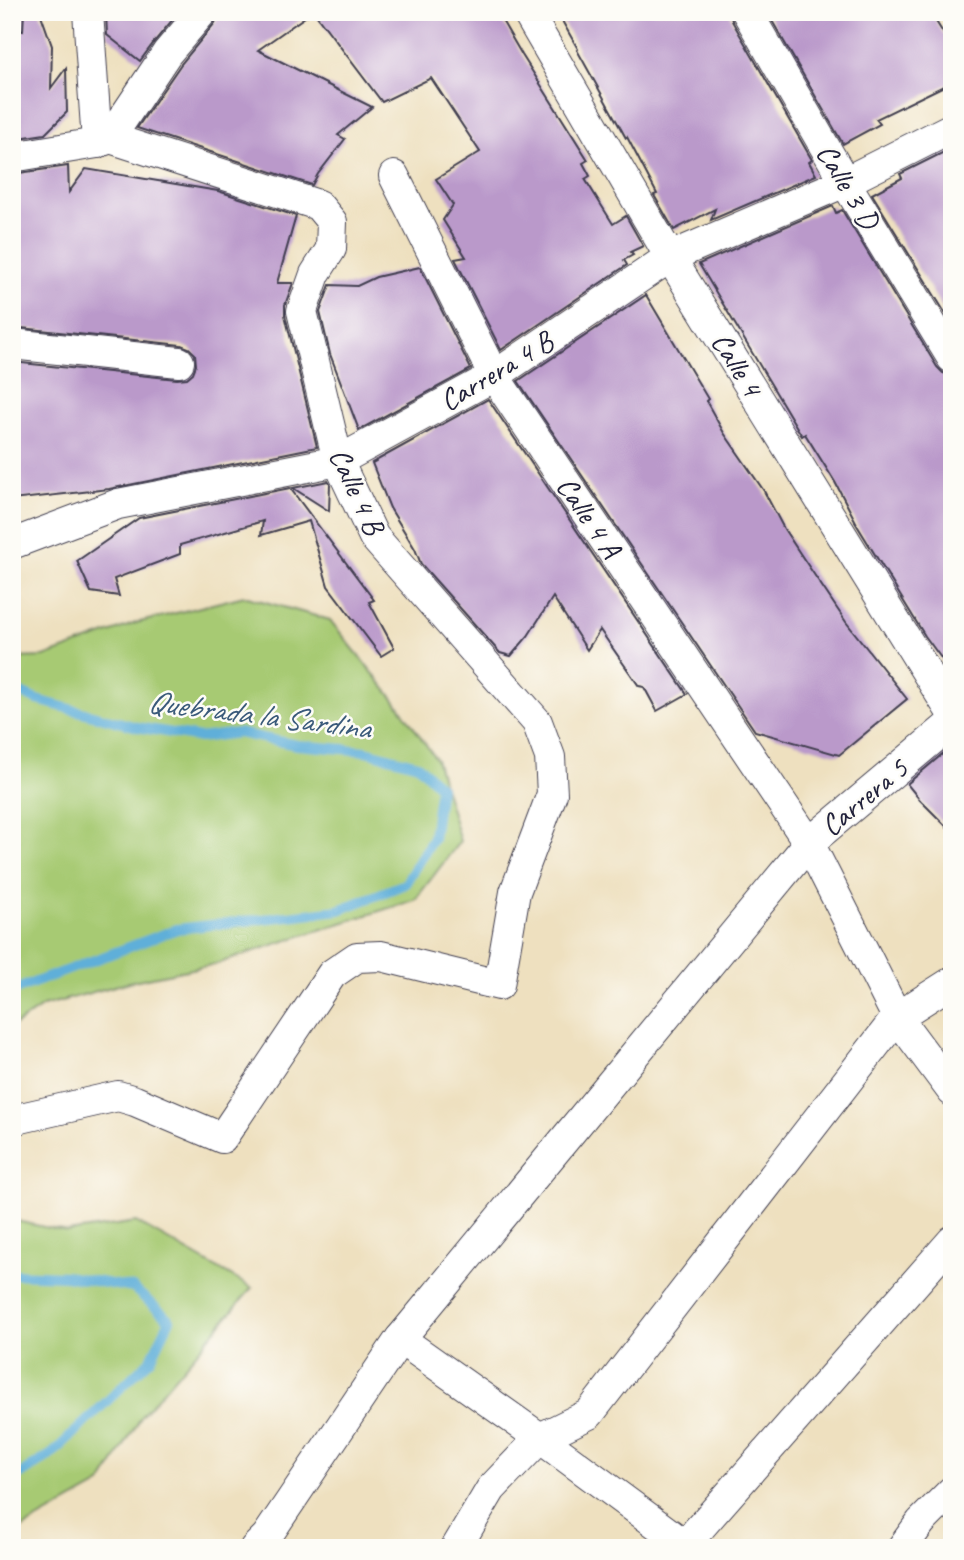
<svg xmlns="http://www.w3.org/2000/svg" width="964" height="1560" font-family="Caveat,sans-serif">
	<rect width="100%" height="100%" fill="#fdfcf7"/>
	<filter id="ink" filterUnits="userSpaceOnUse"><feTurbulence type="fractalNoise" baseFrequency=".0143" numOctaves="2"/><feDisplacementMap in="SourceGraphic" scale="14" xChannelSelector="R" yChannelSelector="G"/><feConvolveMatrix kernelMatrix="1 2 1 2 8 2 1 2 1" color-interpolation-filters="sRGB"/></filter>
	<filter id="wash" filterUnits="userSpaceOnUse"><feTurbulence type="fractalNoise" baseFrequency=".00686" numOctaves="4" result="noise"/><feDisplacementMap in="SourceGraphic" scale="28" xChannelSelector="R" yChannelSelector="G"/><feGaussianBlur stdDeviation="1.57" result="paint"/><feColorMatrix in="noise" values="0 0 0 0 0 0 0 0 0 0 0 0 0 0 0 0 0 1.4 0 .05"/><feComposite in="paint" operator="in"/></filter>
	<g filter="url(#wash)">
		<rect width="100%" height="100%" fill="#eee0bf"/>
		<g fill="#a7ca73" stroke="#647657" stroke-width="2">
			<polygon points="244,596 330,620 394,699 436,759 460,841 415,900 294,938 216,964 133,981 43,1006 12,1027 12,658 44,657 136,623"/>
			<polygon points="12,1220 67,1232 136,1222 252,1288 143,1414 101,1484 12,1534"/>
		</g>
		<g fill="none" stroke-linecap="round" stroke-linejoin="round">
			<g stroke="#5fafd9" stroke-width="10">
				<polyline points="12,689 37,700 137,727 200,738 238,733 297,745 366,751 418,765 440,787 433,838 405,884 339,910 177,929 12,991"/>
				<polyline points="12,1274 66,1276 133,1288 170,1320 151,1359 52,1454 12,1480"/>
			</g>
		</g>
		<g id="blocks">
			<g fill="#ba99ca">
				<polygon points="24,12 40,12 52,46 51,88 66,68 67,112 45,134 12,139 12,99 14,98 16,30 23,31"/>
				<polygon points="106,12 179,12 154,42 140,61 107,35"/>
				<polygon points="219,12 312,12 258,50 372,107 338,135 345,139 318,174 312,185 137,128 181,64 215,23"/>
				<polygon points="314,12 497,12 522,55 588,160 583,163 590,176 585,179 613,224 626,216 643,246 630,252 633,255 624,260 627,265 501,350 455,259 466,257 443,220 453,205 436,179 480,152 431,78 382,102"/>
				<polygon points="557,12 730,12 732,21 812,160 809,162 816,175 711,220 715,209 674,230 655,197 654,195 657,194 627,137 626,138 577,50 578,49"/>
				<polygon points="767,12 930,12 952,47 952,82 876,119 880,124 843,144"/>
				<polygon points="952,148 952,324 872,194 902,178 900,174"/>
				<polygon points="68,166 69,192 86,169 218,191 296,216 277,283 293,283 285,305 285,315 317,447 109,489 12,500 12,362 177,379 187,378 193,373 196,365 195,354 189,348 181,345 12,327 12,174"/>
				<polygon points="833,206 836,213 842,210 937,367 943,373 952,375 952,673 925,636 855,522 856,522 835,482 805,434 802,436 699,264"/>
				<polygon points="420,267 471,369 359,430 330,354 320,312 330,285 357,286 376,277"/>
				<polygon points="646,295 708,399 706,401 724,433 764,491 784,529 803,558 846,622 907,699 839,755 755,731 518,381"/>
				<polygon points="488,399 687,694 657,711 644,687 639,686 600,630 587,650 553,597 528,636 511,656 500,653 421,564 415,549 390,508 372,463"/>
				<polygon points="328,481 330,484 329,511 293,488"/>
				<polygon points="290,488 374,600 369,602 394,648 381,656 328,586 309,521 261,535 263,521 180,545 180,554 114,579 119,596 91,592 77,561 139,518"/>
				<polygon points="952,746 952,832 920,800 907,784"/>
			</g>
		</g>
	</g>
	<g filter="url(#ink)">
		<use href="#blocks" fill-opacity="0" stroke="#413e4f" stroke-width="2"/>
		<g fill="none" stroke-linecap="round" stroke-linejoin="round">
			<g stroke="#413e4f" stroke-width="32">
				<g id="street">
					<polyline points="88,12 97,143"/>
					<polyline points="527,12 670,257 952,713"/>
					<polyline points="747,12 845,182 952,358"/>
					<polyline points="12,157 97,143 110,138 167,53 202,12"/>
					<polyline points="394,176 494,376 809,843 897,1017 952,1091"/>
					<polyline points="12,344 179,362"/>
					<polyline points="12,544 118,504 338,461 494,376 670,257 845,182 952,128"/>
					<polyline points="12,1120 118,1096 135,1101 222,1138 332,974 357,957 381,956 499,985 515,892 552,794 550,757 537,722 374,537 338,461 302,311 315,274 331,249 332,222 318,205 110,138"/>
					<polyline points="400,1339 540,1438 689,1548"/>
					<polyline points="255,1548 267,1536 400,1339 809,843 952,723"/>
					<polyline points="456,1548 491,1489 540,1438 589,1414 897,1017 952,982"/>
					<polyline points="682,1548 952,1241"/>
					<polyline points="902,1548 921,1522 952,1491"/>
				</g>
			</g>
			<use href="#street" stroke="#fff" stroke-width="30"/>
		</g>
	</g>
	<g text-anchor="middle" stroke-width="5" stroke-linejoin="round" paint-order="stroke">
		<g font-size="30" fill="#22223b" stroke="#fdfcf7">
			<text transform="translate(848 186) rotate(59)" y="10">Calle 3 D</text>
			<text transform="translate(737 364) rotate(58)" y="10">Calle 4</text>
			<text transform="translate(496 371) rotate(-31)" y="10">Carrera 4 B</text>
			<text transform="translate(357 491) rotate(65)" y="10">Calle 4 B</text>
			<text transform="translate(589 517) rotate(56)" y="10">Calle 4 A</text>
			<text transform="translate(864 797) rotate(-40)" y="10">Carrera 5</text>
		</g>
		<g font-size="32" font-style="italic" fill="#3a5a7a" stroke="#fdfcf7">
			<text transform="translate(259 714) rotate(7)" y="11">Quebrada la Sardina</text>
		</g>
	</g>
	<rect width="964" height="1560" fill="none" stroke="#fdfcf7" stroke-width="42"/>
</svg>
